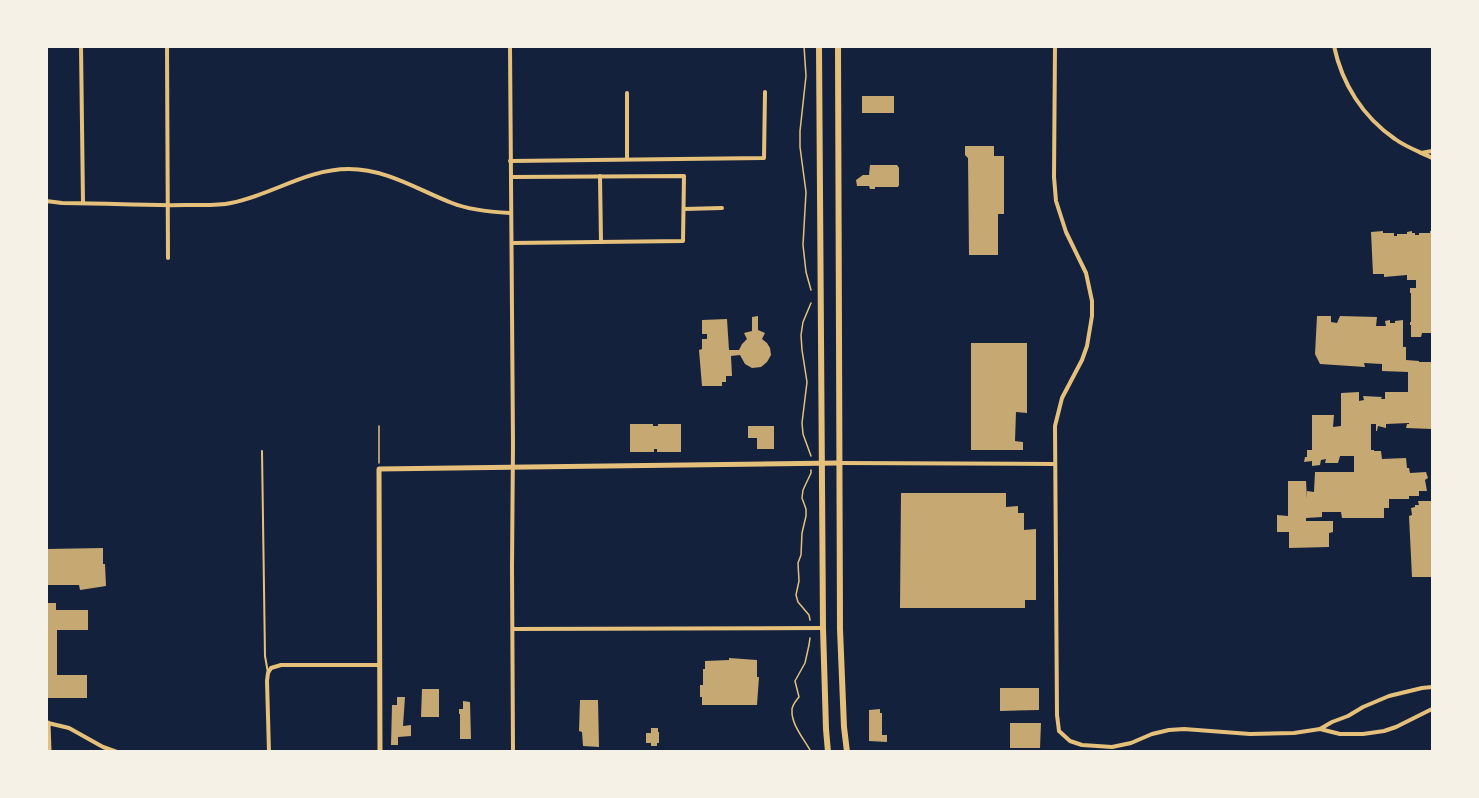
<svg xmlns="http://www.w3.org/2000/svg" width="1479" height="798" font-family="Cabin,sans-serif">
	<rect width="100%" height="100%" fill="#14213d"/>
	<g fill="#c6a872">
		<rect x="862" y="96" width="32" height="17"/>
		<polygon points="965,146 994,146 994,156 1004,156 1004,214 998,214 998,255 969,255 968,158 965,155"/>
		<polygon points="870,165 897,165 899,168 899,185 898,187 875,187 875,189 870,189 869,186 857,186 856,180 863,175 869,175"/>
		<polygon points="1383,231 1383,233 1394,233 1394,236 1397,236 1397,234 1407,234 1407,232 1412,231 1412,233 1415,233 1415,235 1419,235 1419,233 1430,233 1430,231 1432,231 1432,333 1422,333 1421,337 1411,337 1411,325 1410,325 1410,322 1411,322 1411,293 1410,293 1410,288 1416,288 1416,280 1407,280 1407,275 1384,277 1384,274 1373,274 1371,232"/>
		<polygon points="758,316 758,330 765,333 762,339 767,343 770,348 771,355 767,362 761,367 752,368 745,364 740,355 731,356 732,376 726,376 726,382 722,382 722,386 702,386 699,350 702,349 702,339 707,339 707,334 702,334 702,320 727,319 729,350 739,350 742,344 747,339 744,333 752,331 752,317"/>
		<polygon points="1317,316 1331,316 1331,322 1337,323 1340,316 1377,317 1376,326 1386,326 1385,321 1390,320 1390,323 1395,323 1395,321 1403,320 1403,347 1406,347 1406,360 1419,361 1419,362 1432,362 1432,429 1406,428 1407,424 1409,424 1409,423 1386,424 1386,428 1378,426 1377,431 1376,431 1376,424 1371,424 1371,450 1374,450 1374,451 1381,451 1382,459 1406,458 1407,468 1409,468 1410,473 1426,472 1428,478 1425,480 1427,491 1419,491 1419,496 1409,496 1409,499 1389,499 1389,508 1384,508 1384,518 1342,518 1341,512 1322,512 1322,517 1306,518 1306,521 1333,521 1333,532 1329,533 1329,547 1289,548 1289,532 1277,532 1277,515 1288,516 1288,481 1306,481 1307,499 1307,491 1314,492 1315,472 1354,472 1354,456 1340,456 1338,463 1325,463 1326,459 1321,460 1320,465 1312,466 1312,461 1304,462 1305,457 1307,457 1307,450 1312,450 1312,415 1334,415 1333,427 1341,426 1341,393 1359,392 1359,401 1364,400 1363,396 1382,397 1381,399 1385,399 1385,392 1408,392 1408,372 1382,371 1382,364 1364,363 1365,367 1320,364 1315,354"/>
		<polygon points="971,343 1027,343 1027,413 1016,412 1015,441 1023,442 1023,450 971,450"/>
		<polygon points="630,424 653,424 653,426 658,426 658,424 681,424 681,452 657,452 657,449 654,449 654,452 630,452"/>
		<polygon points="748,426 774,426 774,449 757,449 757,438 748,438"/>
		<polygon points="901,493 1006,493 1006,507 1018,506 1018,513 1024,513 1024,530 1036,529 1036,600 1025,600 1025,608 900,608"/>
		<polygon points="1418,501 1432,501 1432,577 1412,577 1409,516 1412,515 1411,508 1415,507 1415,505 1419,505"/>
		<polygon points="103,548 103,564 105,564 106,586 80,590 79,585 46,585 46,549"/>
		<polygon points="46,603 56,603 56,610 88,610 88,630 57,630 57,675 87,675 87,698 46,698"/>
		<polygon points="729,658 757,660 757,677 759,677 757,705 702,705 702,697 700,697 700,685 703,685 703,669 705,669 705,661 729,660"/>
		<polygon points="1000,688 1039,688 1039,710 1000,711"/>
		<polygon points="422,689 439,689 439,717 421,717"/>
		<polygon points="397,697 405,697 403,726 411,725 411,736 398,737 398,745 391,745 392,705 397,705"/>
		<polygon points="580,700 598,700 599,747 583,746 582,732 579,731"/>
		<polygon points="463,701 470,702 471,739 460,739 460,714 459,714 459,709 463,709"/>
		<polygon points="880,709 880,713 882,713 882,735 887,735 887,742 869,741 869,710"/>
		<polygon points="1010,723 1041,723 1040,748 1010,748"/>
		<polygon points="651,728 658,728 658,732 659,732 659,743 657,743 657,746 651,746 651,743 646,743 646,733 651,733"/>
	</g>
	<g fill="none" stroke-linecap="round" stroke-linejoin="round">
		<g stroke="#e5c07b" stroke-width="1.5">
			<polyline points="804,46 806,76 800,131 800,147 806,192 803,245 806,272 811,290"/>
			<polyline points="379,426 379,463"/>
			<polyline points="811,456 803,434 802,423 807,382 802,350 801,335 803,322 811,303"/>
			<polyline points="810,620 809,615 798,602 796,595 799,581 798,563 801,555 802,533 806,516 806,509 802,498 803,490 811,473 811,470"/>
			<path d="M810,638L809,645L805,663L795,681L799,697C796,701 792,705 792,710C791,725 805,740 811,752"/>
		</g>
		<polyline stroke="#e5c07b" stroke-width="2" points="262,451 265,656 268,673"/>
		<g stroke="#e5c07b" stroke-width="4">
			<polyline points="81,46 83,203"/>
			<polyline points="167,46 168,258"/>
			<polyline points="510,46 513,444 512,567 513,752"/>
			<polyline points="1055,46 1054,177 1056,201 1066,232 1086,273 1092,301 1092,316 1087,346 1082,360 1062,398 1055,426 1057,715 1059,731 1070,741 1082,745 1112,747 1131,743 1152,734 1169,730 1184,729 1250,734 1294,733 1320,729 1340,734 1363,734 1384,731 1396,727 1432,709"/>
			<path d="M1334,46C1342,84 1363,117 1395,139C1406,147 1420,152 1432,158"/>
			<polyline points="1421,153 1432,151"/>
			<polyline points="627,159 627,93"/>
			<polyline points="510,161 764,158 765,92"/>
			<polyline points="600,176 601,242"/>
			<polyline points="511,177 684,176 683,241 512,243"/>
			<path d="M46,201L62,203C103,203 145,206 186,205C201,205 217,206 231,203C272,195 306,169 349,169C387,169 418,190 452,203C469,210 492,212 511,213"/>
			<polyline points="684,209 722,208"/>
			<polyline points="840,463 1055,464"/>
			<polyline points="513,629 823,628"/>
			<polyline points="48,723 69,728 103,747 117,752"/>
			<polyline points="1320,729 1332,722 1348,716 1363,707 1389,696 1422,688 1432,687"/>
			<polyline points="269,752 267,681 268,673 271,668 281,665 380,665"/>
		</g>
		<g stroke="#e5c07b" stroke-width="5">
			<polyline points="46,723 48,723 49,752"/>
			<polyline points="380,752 379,469 838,463"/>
		</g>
		<g stroke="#e5c07b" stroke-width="6">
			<polyline points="819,46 823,628 826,729 828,752"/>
			<polyline points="838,46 840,629 844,727 847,752"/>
		</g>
	</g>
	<rect width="1479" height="798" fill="none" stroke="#f6f1e7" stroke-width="96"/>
</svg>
